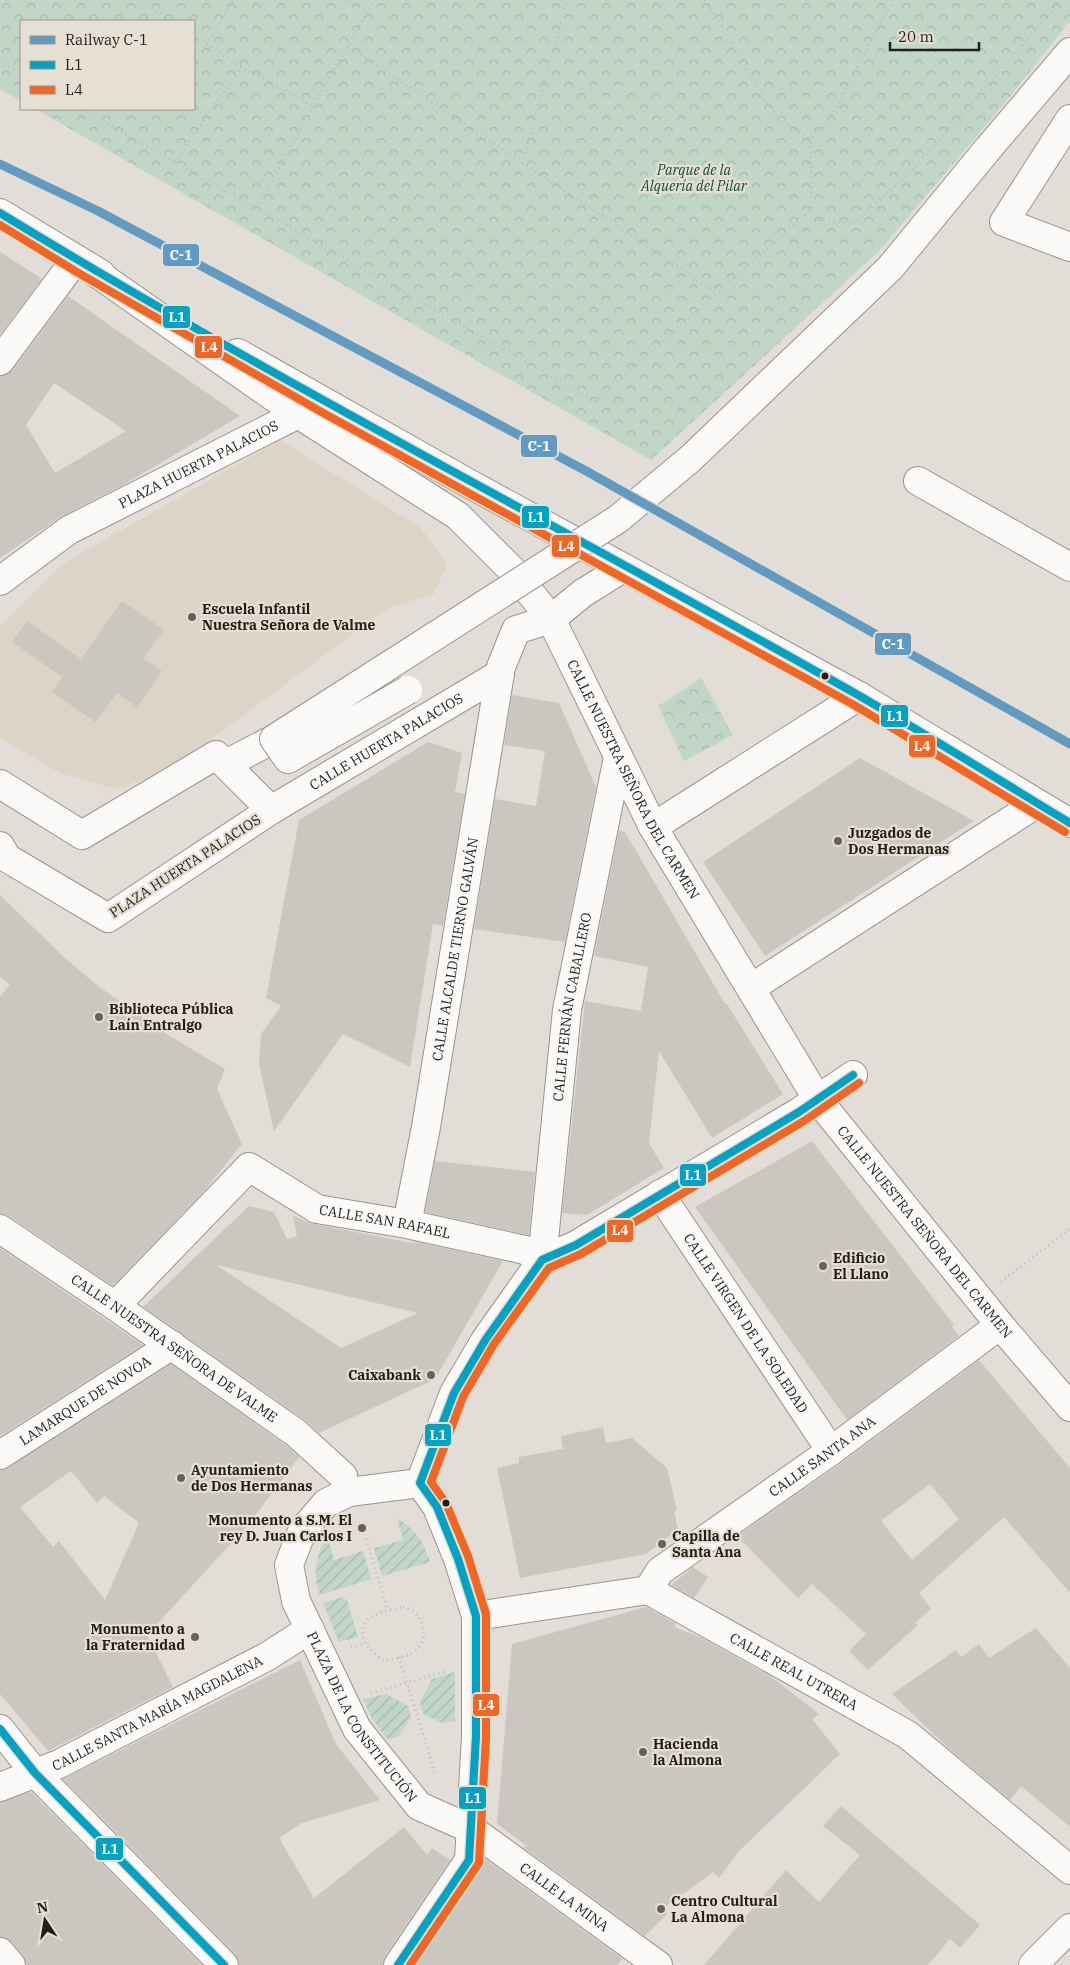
<svg xmlns="http://www.w3.org/2000/svg" width="1070" height="1965" font-family="'IBM Plex Serif',serif">
	<defs>
		<pattern id="forest-crowns" width="20" height="18" patternUnits="userSpaceOnUse" patternTransform="scale(1.25)"><rect width="20" height="18" fill="#c2d6c8"/><path d="M2 6a3 3 0 1 1 6 0M12 15a3 3 0 1 1 6 0" fill="none" stroke="#a6b7ab"/></pattern>
		<pattern id="garden-furrows" width="10" height="10" patternUnits="userSpaceOnUse" patternTransform="scale(1.25)"><rect width="10" height="10" fill="#c2d6c8"/><path d="M-1 1l2-2M0 10L10 0M9 11l2-2" fill="none" stroke="#a6b7ab"/></pattern>
	</defs>
	<rect width="100%" height="100%" fill="#e2ded7"/>
	<polygon fill="#dcd4c6" points="280,440 421,528 447,564 434,594 388,608 194,752 147,778 116,789 60,773 0,738 0,626 62,564"/>
	<g fill="url(#forest-crowns)">
		<polygon points="0,0 1070,0 1070,21 1004,104 880,250 651,460 35,109 194,109 194,21 21,21 21,101 0,89"/>
		<polygon points="701,678 733,735 684,761 658,706"/>
	</g>
	<g fill="url(#garden-furrows)">
		<path d="M397,1518C415,1529 423,1541 430,1562L382,1576L374,1548L403,1540Z"/>
		<path d="M327,1536L334,1560L363,1551L371,1579L320,1595C312,1573 316,1556 327,1536Z"/>
		<polygon points="342,1597 347,1600 358,1637 339,1642 323,1603"/>
		<polygon points="455,1672 455,1721 442,1723 423,1714 420,1702 432,1679"/>
		<polygon points="386,1694 408,1706 411,1717 399,1736 388,1740 372,1719 363,1699"/>
	</g>
	<g fill="#cac7c1" fill-rule="evenodd">
		<polygon points="0,252 42,279 0,335"/>
		<path d="M68,296L240,416L123,485L62,516L0,558V376L13,370ZM54,383L126,431L55,473L26,425Z"/>
		<polygon points="122,601 164,630 143,658 162,671 137,707 117,693 95,722 52,692 62,677 12,642 27,621 81,659"/>
		<polygon points="512,695 559,703 596,787 565,942 474,929 495,799 536,806 545,751 504,745"/>
		<polygon points="428,742 462,753 455,792 465,794 443,926 433,924 410,1067 343,1034 274,1131 259,1064 261,1034 281,1006 266,998 299,820"/>
		<polygon points="860,758 974,821 765,956 703,862"/>
		<polygon points="619,830 625,832 725,1004 727,1004 783,1094 712,1138 659,1051 649,1143 664,1168 587,1215 562,1213 585,1001 641,1011 648,967 594,956"/>
		<polygon points="0,895 66,959 98,986 160,1030 225,1069 217,1089 242,1144 205,1190 113,1286 9,1216 0,1214 0,997 10,984 0,977"/>
		<polygon points="812,1141 954,1325 952,1327 959,1336 847,1420 695,1207"/>
		<polygon points="435,1161 535,1172 529,1235 425,1212"/>
		<path d="M249,1206L274,1212L287,1239L297,1236L293,1216L314,1224L412,1243L416,1242L503,1261L435,1379L319,1433L305,1420L143,1307ZM216,1265L418,1313L341,1348Z"/>
		<polygon points="0,1248 143,1345 0,1436"/>
		<path d="M979,1360L1070,1468V1593L1004,1517L919,1593L931,1609L915,1623L918,1625L868,1670L849,1651L866,1634L812,1584L798,1598L737,1536L840,1464ZM930,1484L959,1519L912,1560L881,1521Z"/>
		<path d="M171,1364L286,1445L299,1457L248,1525L147,1635L173,1687L48,1751L0,1694V1471L8,1468ZM71,1471L97,1503L104,1496L139,1523L105,1600L59,1541L53,1547L20,1507Z"/>
		<polygon points="603,1427 606,1443 632,1438 667,1468 677,1510 674,1511 678,1529 646,1554 520,1578 497,1468 519,1463 519,1457 563,1449 561,1436"/>
		<polygon points="693,1567 708,1577 694,1598 671,1585"/>
		<polygon points="646,1607 676,1624 674,1627 702,1638 770,1676 819,1714 812,1719 840,1754 740,1850 719,1878 713,1872 661,1910 667,1914 645,1936 523,1847 527,1846 497,1824 512,1644"/>
		<polygon points="1036,1628 1070,1668 1070,1827 1021,1786 1010,1800 947,1747 892,1694 956,1650 961,1657 979,1644 989,1658"/>
		<polygon points="300,1660 336,1744 380,1800 302,1823 279,1838 314,1898 404,1827 427,1855 432,1848 450,1860 385,1956 383,1965 239,1965 235,1954 63,1779"/>
		<polygon points="31,1792 202,1965 26,1965 23,1955 12,1942 0,1937 0,1802"/>
		<polygon points="841,1806 980,1925 960,1948 950,1939 928,1965 704,1965 786,1870 819,1902 860,1855 823,1826"/>
		<polygon points="485,1859 623,1959 617,1965 417,1965 482,1869"/>
	</g>
	<g fill="none" stroke-linecap="round" stroke-linejoin="round">
		<g stroke="#97948e" stroke-width="30">
			<g id="minor">
				<polyline points="1070,119 1004,222 1070,247"/>
				<polyline points="987,150 1070,52"/>
				<polyline points="0,213 101,274"/>
				<path id="s1" d="M85,265L298,414L458,516L513,571L551,619L653,827L818,1100L1000,1325L1070,1407"/>
				<polyline points="238,353 468,483 859,696 1070,823"/>
				<polyline points="0,361 76,259"/>
				<polyline points="918,481 1070,567"/>
				<path id="s2" d="M0,581L69,530L298,414L313,410"/>
				<polyline points="226,764 274,739"/>
				<polyline points="0,784 82,835 216,755 271,810 108,918 7,858 0,846"/>
				<path id="s3" d="M271,810L500,674"/>
				<polyline points="653,827 859,696"/>
				<polyline points="751,988 1036,804"/>
				<path id="s4" d="M660,1194L831,1451"/>
				<path id="s5" d="M407,1224L426,1127L501,667L516,630L551,619L583,593L623,568"/>
				<path id="s6" d="M0,1229L115,1306L296,1433L343,1476"/>
				<path id="s7" d="M542,1260L567,1010L618,757"/>
				<path id="s8" d="M115,1306L249,1167L317,1209L407,1224L525,1250L542,1260"/>
				<path id="s9" d="M0,1455L172,1345"/>
				<path id="s10" d="M420,1483L349,1492L326,1503L302,1531L289,1565L296,1601L357,1729L419,1806L471,1829L658,1965"/>
				<polyline points="420,1483 454,1393 486,1339 542,1260 576,1245 799,1112 853,1075"/>
				<path id="s11" d="M648,1590L660,1571L831,1451L1000,1325"/>
				<path id="s12" d="M476,1616L648,1590L908,1735L1070,1870"/>
				<polyline points="0,1729 35,1773 224,1965"/>
				<path id="s13" d="M0,1787L59,1764L268,1656L310,1629"/>
				<polyline points="0,1952 11,1965"/>
				<polyline points="398,1965 469,1860 476,1736 476,1616 458,1559 437,1507 420,1483"/>
				<polyline points="1033,1965 1070,1928"/>
			</g>
		</g>
		<g stroke="#bfbdbb" stroke-width="3" stroke-dasharray="1 4" stroke-linecap="butt">
			<polyline points="139,0 171,21"/>
			<polyline points="346,0 367,13"/>
			<polyline points="705,0 778,120 811,139"/>
			<polyline points="893,0 830,119 811,139 812,209 819,220 852,224 907,176 1061,0"/>
			<polyline points="194,36 241,67"/>
			<polyline points="207,45 233,0"/>
			<polyline points="348,46 717,293"/>
			<polyline points="0,62 21,74"/>
			<polyline points="82,109 595,401 812,209"/>
			<polyline points="175,162 241,67 313,106 374,0"/>
			<polyline points="522,163 567,0"/>
			<polyline points="870,206 895,218"/>
			<polyline points="257,208 313,106"/>
			<polyline points="1001,1282 1070,1229"/>
			<polyline points="366,1539 388,1611"/>
			<path d="M403,1607C406,1608 411,1610 414,1612C427,1622 427,1645 412,1653C404,1657 393,1659 385,1661C368,1653 351,1628 373,1616C381,1611 393,1609 403,1607Z"/>
			<polyline points="351,1647 365,1644"/>
			<polyline points="399,1657 436,1776"/>
			<polyline points="371,1693 447,1671"/>
		</g>
		<use href="#minor" stroke="#fbfaf9" stroke-width="28"/>
		<g stroke="#97948e" stroke-width="30" stroke-linecap="butt">
			<polyline id="minor-bridge" points="408,690 288,759 274,739 618,519 690,459 890,268 987,150"/>
		</g>
		<use href="#minor-bridge" stroke="#fbfaf9" stroke-width="28"/>
		<g stroke="#e6dfd3" stroke-width="11">
			<g id="bus-1">
				<path d="M0,213C280,384 573,533 858,695C929,736 999,780 1070,823"/>
				<polyline points="0,1729 35,1773 224,1965"/>
				<polyline points="398,1965 469,1860 476,1736 476,1616 458,1559 437,1507 420,1483 454,1393 486,1339 542,1260 576,1245 799,1112 853,1075"/>
			</g>
		</g>
		<g stroke="#e6dfd3" stroke-width="11">
			<g id="bus-2">
				<polyline points="0,225 80,274 325,414 854,705 1065,832"/>
				<polyline points="410,1965 479,1863 486,1737 486,1614 468,1556 446,1503 431,1482 463,1397 494,1344 549,1268 581,1254 804,1121 859,1083"/>
			</g>
		</g>
		<use href="#bus-1" stroke="#02a2c5" stroke-width="8"/>
		<use href="#bus-2" stroke="#f26522" stroke-width="8"/>
		<g stroke="#e6dfd3" stroke-width="12">
			<polyline id="rail-1" points="0,164 98,211 588,472 1070,744"/>
		</g>
		<use href="#rail-1" stroke="#619bc1" stroke-width="9"/>
	</g>
	<g fill="#65625d" stroke="#e6dfd3" stroke-width="2">
		<circle cx="192" cy="617" r="5"/>
		<circle cx="838" cy="841" r="5"/>
		<circle cx="99" cy="1017" r="5"/>
		<circle cx="823" cy="1266" r="5"/>
		<circle cx="431" cy="1375" r="5"/>
		<circle cx="181" cy="1478" r="5"/>
		<circle cx="362" cy="1528" r="5"/>
		<circle cx="662" cy="1544" r="5"/>
		<circle cx="195" cy="1637" r="5"/>
		<circle cx="643" cy="1752" r="5"/>
		<circle cx="661" cy="1909" r="5"/>
	</g>
	<g fill="#221f1b" stroke="#e6dfd3" stroke-width="2">
		<circle cx="825" cy="676" r="4.5"/>
		<circle cx="446" cy="1503" r="4.5"/>
	</g>
	<g text-anchor="middle" stroke-width="4.5" stroke-linejoin="round" paint-order="stroke">
		<g font-size="14" font-style="italic" fill="#154a37" stroke="#e6dfd3">
			<text x="694" y="175">Parque de la<tspan x="694" dy="16">Alquería del Pilar</tspan></text>
		</g>
		<g font-size="14" fill="#221f1b" stroke="#e6dfd3">
			<text dy="5" stroke="none"><textPath href="#s2" startOffset="231">PLAZA HUERTA PALACIOS</textPath></text>
			<text dy="5" stroke="none"><textPath href="#s3" startOffset="134">CALLE HUERTA PALACIOS</textPath></text>
			<text dy="5" stroke="none"><textPath href="#s1" startOffset="769">CALLE NUESTRA SEÑORA DEL CARMEN</textPath></text>
			<text transform="translate(185 866) rotate(-33)" y="5">PLAZA HUERTA PALACIOS</text>
			<text dy="5" stroke="none"><textPath href="#s5" startOffset="279">CALLE ALCALDE TIERNO GALVÁN</textPath></text>
			<text dy="5" stroke="none"><textPath href="#s7" startOffset="255">CALLE FERNÁN CABALLERO</textPath></text>
			<text dy="5" stroke="none"><textPath href="#s8" startOffset="342">CALLE SAN RAFAEL</textPath></text>
			<text dy="5" stroke="none"><textPath href="#s1" startOffset="1309">CALLE NUESTRA SEÑORA DEL CARMEN</textPath></text>
			<text dy="5" stroke="none"><textPath href="#s4" startOffset="155">CALLE VIRGEN DE LA SOLEDAD</textPath></text>
			<text dy="5" stroke="none"><textPath href="#s6" startOffset="211">CALLE NUESTRA SEÑORA DE VALME</textPath></text>
			<text dy="5" stroke="none"><textPath href="#s9" startOffset="101">LAMARQUE DE NOVOA</textPath></text>
			<text dy="5" stroke="none"><textPath href="#s11" startOffset="221">CALLE SANTA ANA</textPath></text>
			<text dy="5" stroke="none"><textPath href="#s12" startOffset="341">CALLE REAL UTRERA</textPath></text>
			<text dy="5" stroke="none"><textPath href="#s13" startOffset="174">CALLE SANTA MARÍA MAGDALENA</textPath></text>
			<text dy="5" stroke="none"><textPath href="#s10" startOffset="341">PLAZA DE LA CONSTITUCIÓN</textPath></text>
			<text dy="5" stroke="none"><textPath href="#s10" startOffset="620">CALLE LA MINA</textPath></text>
		</g>
		<g font-size="14" font-weight="bold" fill="#221f1b" stroke="#e6dfd3" text-anchor="start">
			<text x="202" y="614">Escuela Infantil<tspan x="202" dy="16">Nuestra Señora de Valme</tspan></text>
			<text x="848" y="838">Juzgados de<tspan x="848" dy="16">Dos Hermanas</tspan></text>
			<text x="109" y="1014">Biblioteca Pública<tspan x="109" dy="16">Laín Entralgo</tspan></text>
			<text x="833" y="1263">Edificio<tspan x="833" dy="16">El Llano</tspan></text>
			<text x="421" y="1380" text-anchor="end">Caixabank</text>
			<text x="191" y="1475">Ayuntamiento<tspan x="191" dy="16">de Dos Hermanas</tspan></text>
			<text x="352" y="1525" text-anchor="end">Monumento a S.M. El<tspan x="352" dy="16">rey D. Juan Carlos I</tspan></text>
			<text x="672" y="1541">Capilla de<tspan x="672" dy="16">Santa Ana</tspan></text>
			<text x="185" y="1634" text-anchor="end">Monumento a<tspan x="185" dy="16">la Fraternidad</tspan></text>
			<text x="653" y="1749">Hacienda<tspan x="653" dy="16">la Almona</tspan></text>
			<text x="671" y="1906">Centro Cultural<tspan x="671" dy="16">La Almona</tspan></text>
		</g>
	</g>
	<g stroke="#e6dfd3" stroke-width="2">
		<rect x="162" y="243" width="38" height="24" rx="5" fill="#619bc1"/>
		<rect x="162" y="305" width="29" height="24" rx="5" fill="#02a2c5"/>
		<rect x="194" y="335" width="29" height="24" rx="5" fill="#f26522"/>
		<rect x="520" y="434" width="38" height="24" rx="5" fill="#619bc1"/>
		<rect x="521" y="505" width="29" height="24" rx="5" fill="#02a2c5"/>
		<rect x="551" y="534" width="29" height="24" rx="5" fill="#f26522"/>
		<rect x="874" y="632" width="38" height="24" rx="5" fill="#619bc1"/>
		<rect x="880" y="704" width="29" height="24" rx="5" fill="#02a2c5"/>
		<rect x="908" y="734" width="28" height="24" rx="5" fill="#f26522"/>
		<rect x="679" y="1163" width="28" height="24" rx="5" fill="#02a2c5"/>
		<rect x="606" y="1219" width="28" height="24" rx="5" fill="#f26522"/>
		<rect x="424" y="1423" width="28" height="24" rx="5" fill="#02a2c5"/>
		<rect x="472" y="1693" width="28" height="24" rx="5" fill="#f26522"/>
		<rect x="458" y="1786" width="29" height="24" rx="5" fill="#02a2c5"/>
		<rect x="95" y="1837" width="29" height="24" rx="5" fill="#02a2c5"/>
	</g>
	<g font-size="14" text-anchor="middle" font-weight="bold" fill="#fff">
		<text x="181" y="260">C-1</text>
		<text x="177" y="322">L1</text>
		<text x="209" y="352">L4</text>
		<text x="539" y="451">C-1</text>
		<text x="536" y="522">L1</text>
		<text x="566" y="551">L4</text>
		<text x="893" y="649">C-1</text>
		<text x="895" y="721">L1</text>
		<text x="922" y="751">L4</text>
		<text x="693" y="1180">L1</text>
		<text x="620" y="1235">L4</text>
		<text x="438" y="1440">L1</text>
		<text x="486" y="1710">L4</text>
		<text x="473" y="1803">L1</text>
		<text x="110" y="1854">L1</text>
	</g>
	<rect x="20" y="20" width="175" height="90" fill="#e6dfd3" stroke="#989289"/>
	<rect x="30" y="36" width="25" height="8" fill="#619bc1" stroke="#989289"/>
	<text x="65" y="45" font-size="15" fill="#221f1b">Railway C-1</text>
	<rect x="30" y="61" width="25" height="8" fill="#02a2c5" stroke="#989289"/>
	<text x="65" y="70" font-size="15" fill="#221f1b">L1</text>
	<rect x="30" y="86" width="25" height="8" fill="#f26522" stroke="#989289"/>
	<text x="65" y="95" font-size="15" fill="#221f1b">L4</text>
	<g transform="translate(45 1920) rotate(348)" stroke="#e6dfd3" stroke-width="4" paint-order="stroke">
	<path d="M0-4L9 19L0 12L-9 19Z" fill="#221f1b"/>
	<text y="-8" font-size="14" font-weight="bold" text-anchor="middle" fill="#221f1b">N</text>
	</g>
	<path d="M890 42v8h89v-8" fill="none" stroke="#221f1b" stroke-width="2.5"/>
	<text x="898" y="42" font-size="15" fill="#221f1b" stroke="#e6dfd3" stroke-width="4" paint-order="stroke">20 m</text>
</svg>
